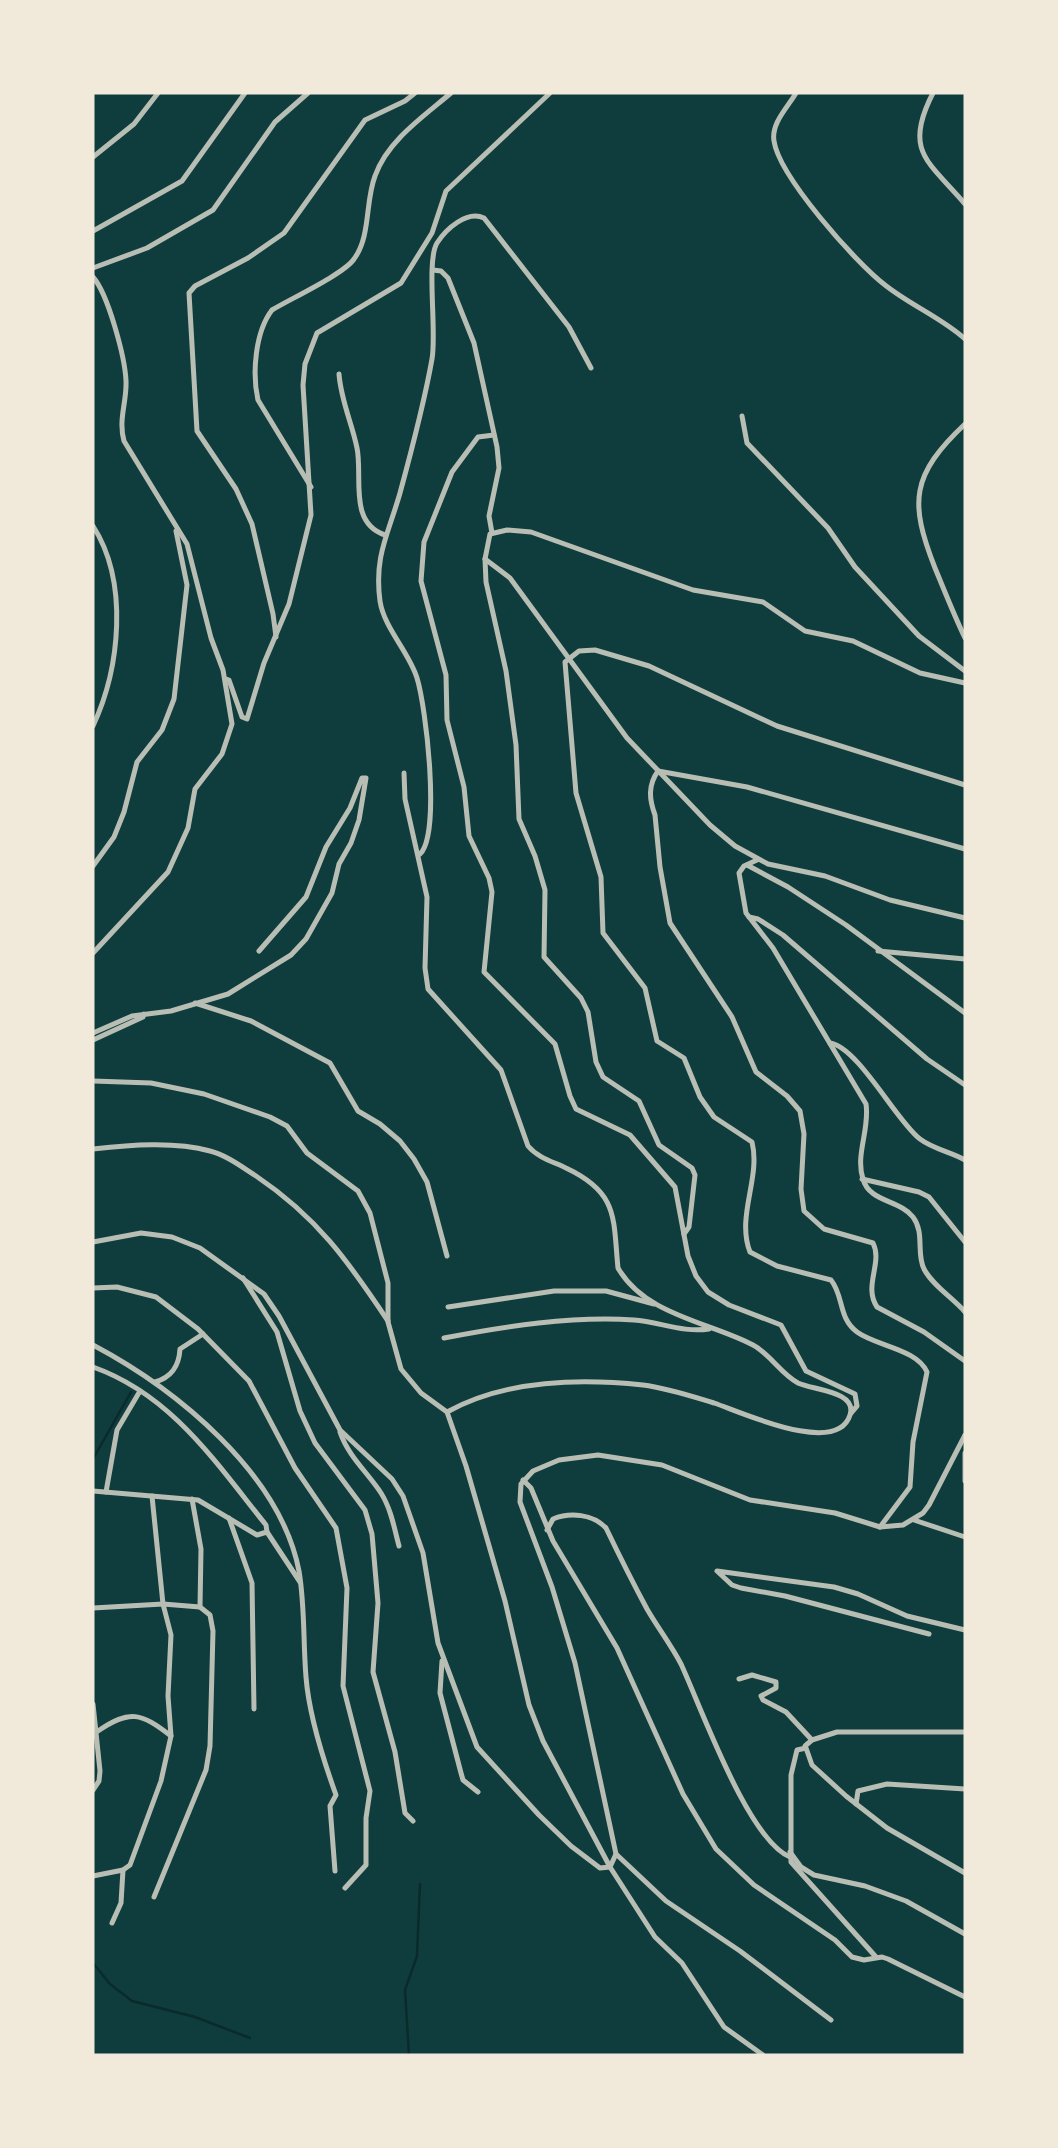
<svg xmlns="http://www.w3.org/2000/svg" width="1058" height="2148" font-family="Helvetica,sans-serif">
	<rect width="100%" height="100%" fill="#0f3d3e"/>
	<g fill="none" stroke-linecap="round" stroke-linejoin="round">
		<g stroke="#0a2a2b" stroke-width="2.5">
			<polyline points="93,1459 131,1392"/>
			<polyline points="93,1963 110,1984 132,2001 195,2017 250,2038"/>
			<polyline points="409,2055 405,1990 417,1956 420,1884"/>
		</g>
		<g stroke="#b8beb3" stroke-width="5">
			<path d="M796,93C788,107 771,123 774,141C779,176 855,262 885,285C910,305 942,318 965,339"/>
			<path d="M933,93C903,151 928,161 965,204"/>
			<polyline points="93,157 134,124 158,93"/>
			<polyline points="93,231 182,181 245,93"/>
			<polyline points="93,268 147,248 213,210 275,122 308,93"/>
			<polyline points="433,270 441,271 448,278 474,343 497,447 499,468 489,516 492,533"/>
			<path d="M93,277C108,294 125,357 126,381C127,402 118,419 124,441L187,544L211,638L223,670L232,724L222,754L195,789L188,828L168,872L93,953"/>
			<path d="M339,374C341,401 352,423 357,448C363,476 348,523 385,535"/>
			<polyline points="742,416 747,443 828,528 855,567 919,636 965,671"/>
			<path d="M965,424C911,475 909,502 935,568C945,592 954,615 965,638"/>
			<polyline points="494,435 478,437 452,472 424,542 421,581 446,675 447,720 464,787 469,836 489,878 492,892 484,972 555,1044 570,1096 576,1109 630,1135 675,1187 688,1256 696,1276 708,1292 729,1305 781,1325 806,1371 855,1394 857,1406 851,1413"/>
			<path d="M311,487L258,400C252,374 255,332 272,310C290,299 344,274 354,259C371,236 365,202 375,176C387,141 424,116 451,93"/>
			<path d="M93,526C129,582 120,668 93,726"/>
			<polyline points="485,559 510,578 627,738 710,825 735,846 768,864 825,876 890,900 965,918"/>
			<polyline points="276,637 273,614 252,524 236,489 197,431 189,293 195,286 248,258 284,233 365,120 405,101 415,93"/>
			<polyline points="226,679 229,680 242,717 247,719 264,663 289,604 311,515 303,385 305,364 317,333 401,283 432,233 446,191 550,93"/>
			<path d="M658,771C648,785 649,799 655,815L660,867L670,923L732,1017L756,1072L787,1096L800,1111L804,1134L801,1189L804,1211L824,1229L873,1243C883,1263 863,1286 877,1307L924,1332L965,1361"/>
			<polyline points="658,771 747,787 965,849"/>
			<path d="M404,773L405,799L427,897L425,968L428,989L501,1070L528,1146C538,1158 554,1162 566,1168C619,1193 613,1218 618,1268C645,1315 709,1322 753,1345C770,1354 781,1374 798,1383C812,1390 858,1391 850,1415C837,1457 741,1412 714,1403C691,1396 667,1388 643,1385C578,1378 505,1380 447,1412"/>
			<path d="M420,854C441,834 426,707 417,678C409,652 384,628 380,601C374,556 388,535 400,493C412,449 424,404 432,359C437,332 426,261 437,243C446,229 467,210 484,218L569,327L591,368"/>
			<path d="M757,860L744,866L739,873L746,913L773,948L866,1104C870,1129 855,1155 863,1179C869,1202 900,1200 913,1217C925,1233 916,1253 924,1269C933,1286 953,1298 965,1312"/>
			<polyline points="747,865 788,887 846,925 965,1013"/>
			<polyline points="93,866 114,837 124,812 137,762 162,730 174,699 187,585 176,531"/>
			<polyline points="749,917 758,919 783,935 927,1059 965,1085"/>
			<polyline points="878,951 965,959"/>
			<polyline points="195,1003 251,1021 330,1063 358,1111 380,1124 400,1141 414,1159 427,1182 447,1256"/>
			<polyline points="93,1033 132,1016 171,1011 228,994 291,955 306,939 332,893 339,864 351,843 359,820 366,778 362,778 350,808 326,847 306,897 259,951"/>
			<polyline points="93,1040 143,1017 144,1014"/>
			<path d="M830,1043C858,1047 897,1122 920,1139C933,1149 951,1152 965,1160"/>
			<polyline points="93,1081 151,1083 204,1094 270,1117 287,1126 307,1153 358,1191 370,1213 388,1283 388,1322 401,1369 421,1393 447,1412 466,1466 505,1601 529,1705 543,1741 610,1867 655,1937 682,1963 724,2027 763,2055"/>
			<path d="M93,1149C129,1145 174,1141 210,1151C226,1155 242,1167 256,1176C317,1217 348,1261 388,1321"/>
			<polyline points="862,1179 919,1192 929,1197 965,1242"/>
			<polyline points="684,1234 689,1227 695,1175 692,1168 659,1145 639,1101 603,1077 596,1062 588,1012 581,998 544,957 545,890 535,856 519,819 516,745 506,671 486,582 485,559 490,534 507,530 531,532 693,590 763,602 805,631 853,641 920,673 965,683"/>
			<polyline points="93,1242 141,1233 172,1237 200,1248 264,1294 279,1316 340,1430 392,1479 403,1496 423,1553 438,1643 477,1747 539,1815 571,1846 600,1868 610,1867 616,1854 575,1663 552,1587 520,1502 521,1484 533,1471 559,1460 598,1455 662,1465 750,1500 835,1513 880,1527 903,1525 923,1513 929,1505 965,1435"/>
			<polyline points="243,1278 277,1332 300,1411 315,1443 365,1510 372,1534 378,1603 373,1672 395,1752 405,1813 413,1821"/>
			<polyline points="93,1288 117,1287 156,1297 198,1329 249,1381 295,1468 336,1528 347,1588 343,1686 370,1791 366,1818 366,1865 345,1888"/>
			<polyline points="448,1307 554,1291 606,1291 654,1304"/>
			<path d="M444,1338C507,1326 570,1316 634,1320C660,1322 683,1333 709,1329"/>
			<path d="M93,1345C176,1389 280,1473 299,1571C305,1606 303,1641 306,1677C309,1716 323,1759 336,1795L330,1806L335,1871"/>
			<path d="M93,1367C172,1395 216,1463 266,1525L267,1532L257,1535L198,1500L93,1491"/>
			<path d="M155,1382C172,1377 179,1366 180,1349L203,1334"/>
			<path d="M340,1432C348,1456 368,1473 381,1493C391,1509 394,1527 399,1546"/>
			<polyline points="965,1453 965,1481"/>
			<polyline points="523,1480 531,1488 553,1541 617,1648 683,1794 716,1849 754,1885 835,1940 852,1957 864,1960 882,1957 888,1959 965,1997"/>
			<polyline points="106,1492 117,1430 140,1391"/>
			<polyline points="229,1518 252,1583 254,1709"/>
			<polyline points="914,1520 965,1537"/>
			<path d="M880,1527L910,1487L913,1442L927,1372C917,1349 876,1346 857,1332C838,1318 844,1296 831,1280L777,1266L750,1252C736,1216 761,1178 752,1142L714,1117L700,1097L684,1058L657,1041L645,988L603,933L601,877L576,793L565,662L579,651L595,650L649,666L777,726L965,785"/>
			<path d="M547,1530L553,1519C570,1512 593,1514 606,1528C619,1555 633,1583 647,1609C658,1628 671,1645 681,1664C701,1707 748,1840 790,1857"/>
			<polyline points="267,1532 300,1582"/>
			<polyline points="93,1608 163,1604 200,1607"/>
			<polyline points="929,1634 785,1596 741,1588 732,1585 717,1571 834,1587 858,1594 907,1616 965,1630"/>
			<polyline points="442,1661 440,1693 461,1773 463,1780 478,1792"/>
			<polyline points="739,1679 752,1675 776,1682 776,1688 761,1696 763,1700 786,1712 812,1740"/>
			<polyline points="93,1704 100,1771 99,1781 93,1790"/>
			<path d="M98,1731C130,1709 141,1713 171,1736"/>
			<polyline points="805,1746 812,1740 837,1732 965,1732"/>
			<polyline points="856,1804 858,1791 887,1784 965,1789"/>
			<polyline points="790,1852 801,1867 814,1875 865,1886 906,1901 965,1934"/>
			<polyline points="616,1854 666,1901 740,1951 831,2020"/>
			<polyline points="93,1876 123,1870 130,1865 161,1781 171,1736 168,1696 171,1635 163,1604 152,1496"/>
			<polyline points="154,1897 206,1770 210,1746 213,1631 210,1615 200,1607 201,1549 192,1499"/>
			<polyline points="112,1923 121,1903 123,1870"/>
			<polyline points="876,1957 791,1862 791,1775 797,1750 806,1748 812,1765 846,1796 887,1828 965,1873"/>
		</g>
	</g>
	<rect width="1058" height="2148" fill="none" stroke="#f1e9da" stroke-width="189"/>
</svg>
